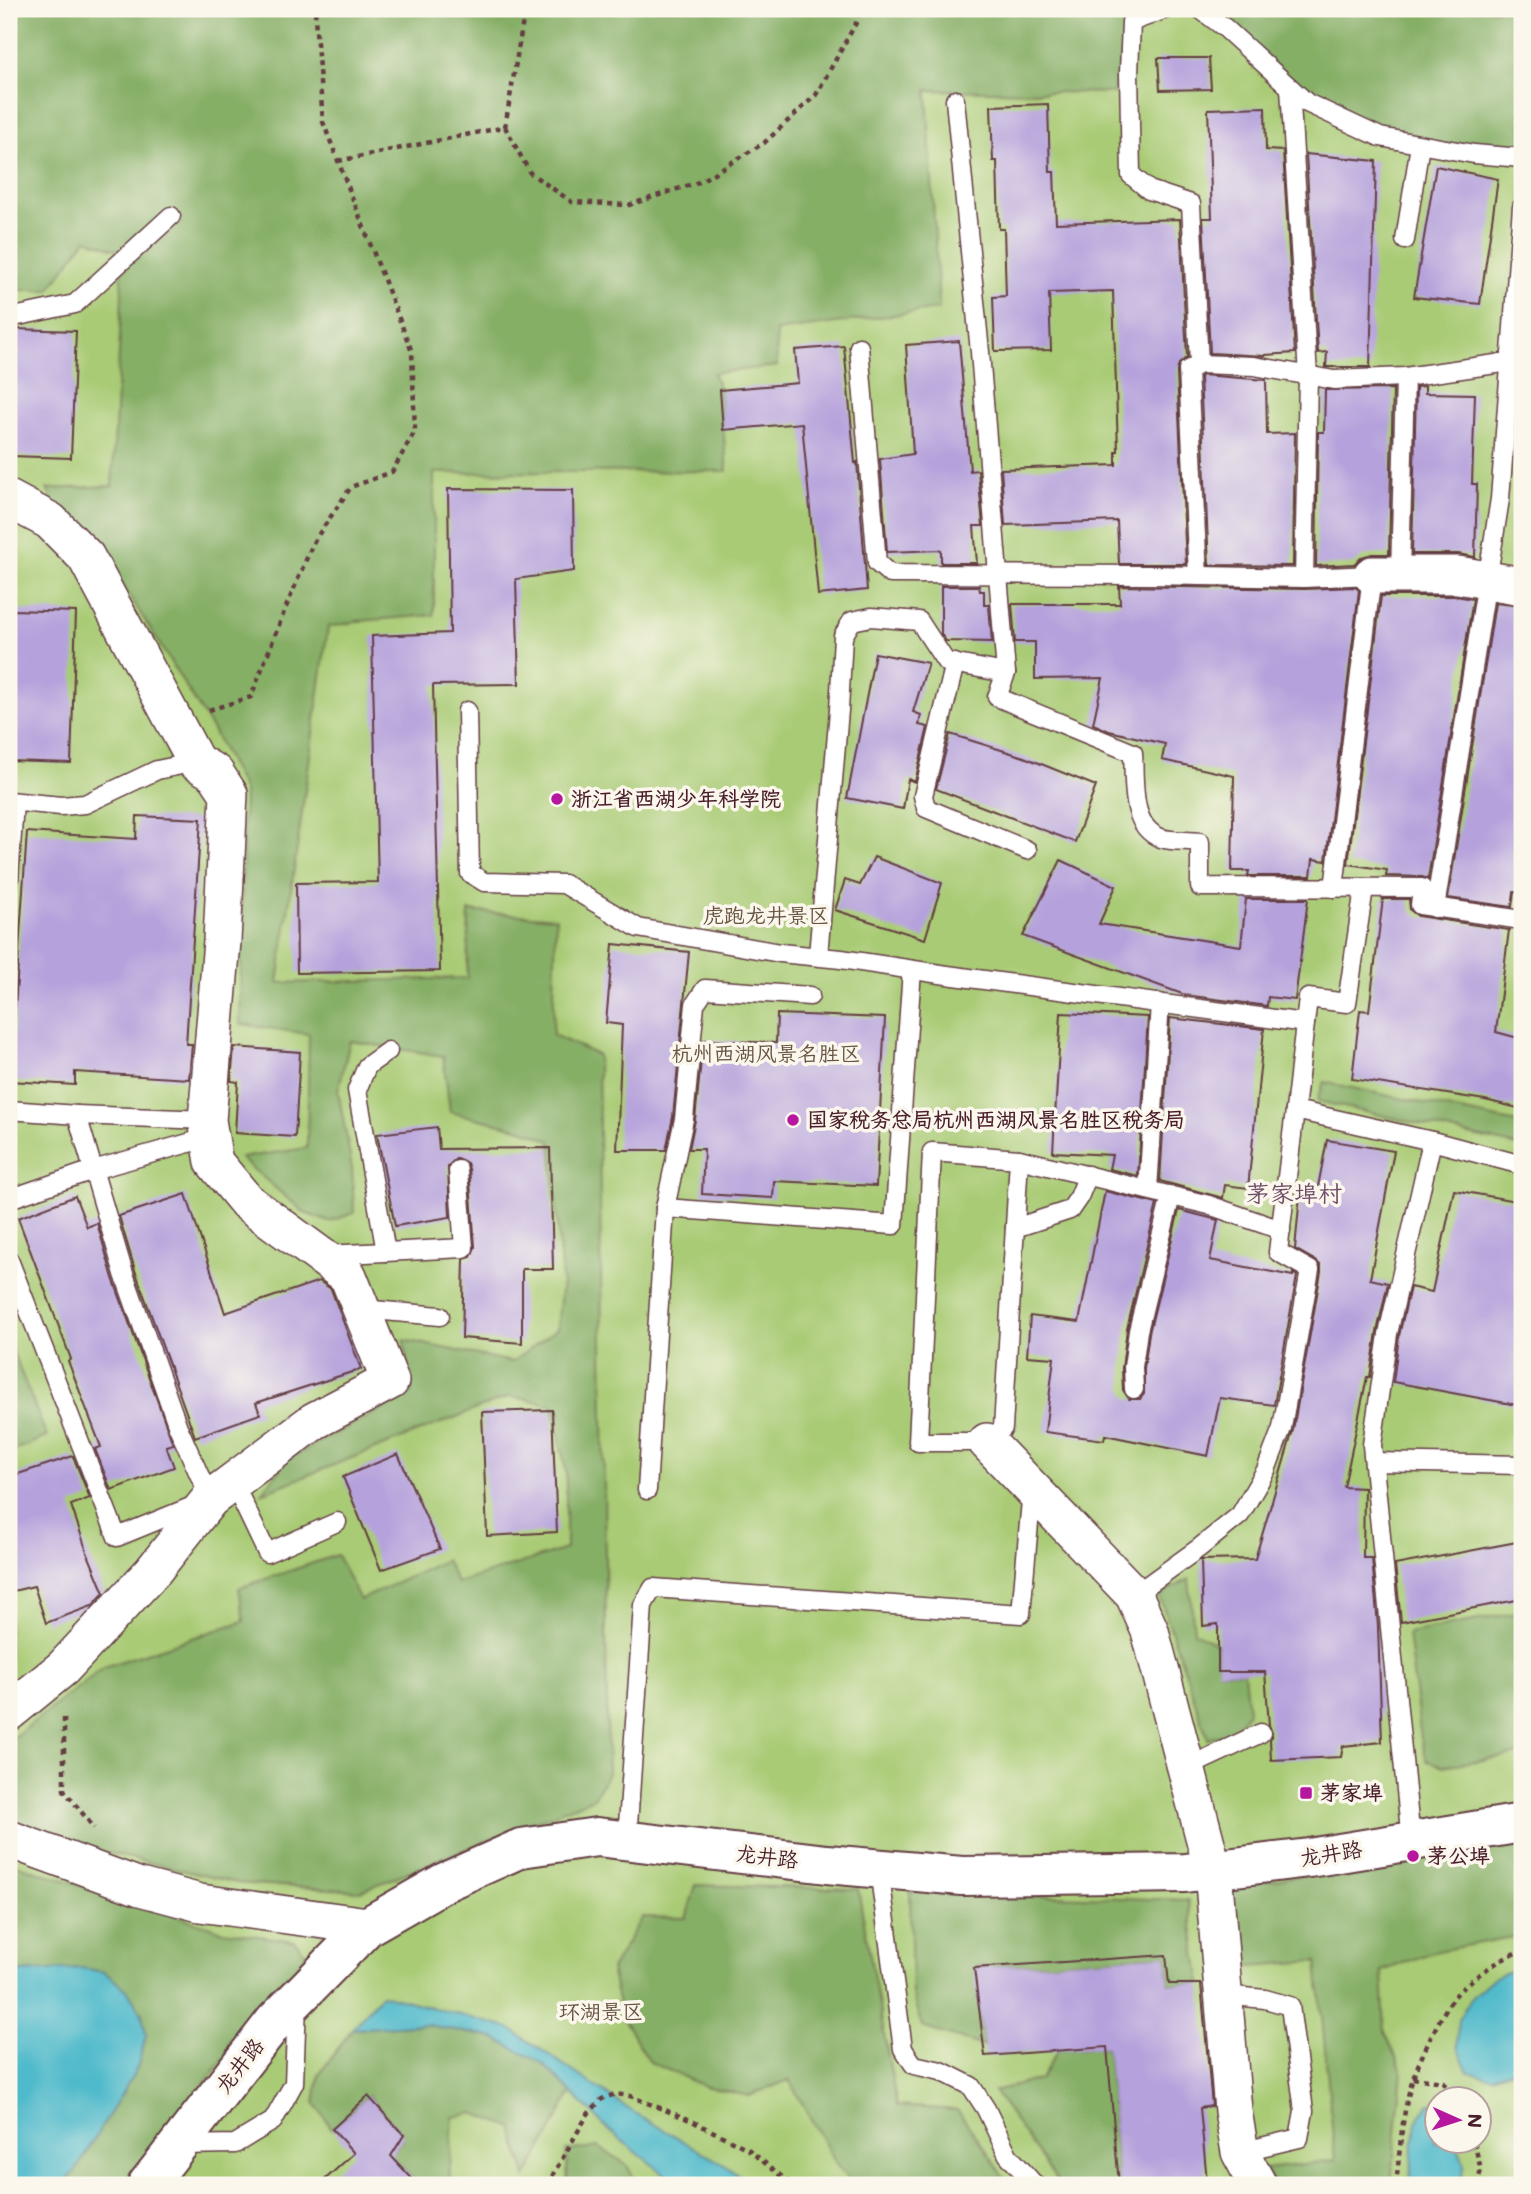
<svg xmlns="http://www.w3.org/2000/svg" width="1531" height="2194" font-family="Mali,'LXGW WenKai TC',sans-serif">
	<rect width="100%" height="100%" fill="#fbf7ec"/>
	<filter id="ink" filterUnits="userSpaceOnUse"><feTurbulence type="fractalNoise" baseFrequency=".0143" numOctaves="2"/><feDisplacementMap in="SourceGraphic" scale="14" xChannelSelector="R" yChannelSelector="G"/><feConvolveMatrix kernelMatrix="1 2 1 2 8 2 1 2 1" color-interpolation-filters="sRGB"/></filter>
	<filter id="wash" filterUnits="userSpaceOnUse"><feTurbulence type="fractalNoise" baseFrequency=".00686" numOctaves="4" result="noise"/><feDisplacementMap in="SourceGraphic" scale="28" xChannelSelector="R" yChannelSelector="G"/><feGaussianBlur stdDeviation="1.57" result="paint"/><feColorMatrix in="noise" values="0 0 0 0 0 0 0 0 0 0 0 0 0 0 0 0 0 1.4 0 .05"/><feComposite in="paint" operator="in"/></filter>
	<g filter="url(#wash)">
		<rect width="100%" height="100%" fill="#f1e1c3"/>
		<path fill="#a9cb74" stroke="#7a7550" stroke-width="2" fill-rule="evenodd" d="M9,9H1522V2185H9ZM1436,2100H1478V2142H1436Z"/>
		<g fill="#86af66" stroke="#686748" stroke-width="2">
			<polygon points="9,9 1166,9 1130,22 1113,93 927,90 939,309 776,331 777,366 713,373 720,390 727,471 434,473 434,615 358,621 328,627 278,983 467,978 469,911 556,918 553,1035 598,1055 608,1773 594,1798 361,1891 237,1883 83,1847 9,1821 9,1741 104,1667 244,1621 239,1588 337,1555 360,1600 446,1560 457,1583 566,1549 566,1472 553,1405 510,1396 262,1493 286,1460 412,1393 404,1340 512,1362 557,1329 562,1282 551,1141 522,1129 450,1112 443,1056 350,1041 338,1091 352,1168 354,1213 329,1222 305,1213 240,1158 307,1148 309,1034 240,1024 244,791 214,732 103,553 55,505 47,489 112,486 122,296 120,251 86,239 49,290 9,290"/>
			<polygon points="1184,9 1522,9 1522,158 1380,137 1290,88 1225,28"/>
			<polygon points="1324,1082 1522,1124 1522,1147 1317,1101"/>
			<polygon points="9,1342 47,1437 9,1452"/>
			<polygon points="1189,1579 1194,1632 1218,1644 1219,1672 1244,1672 1248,1712 1232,1733 1208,1739 1159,1595"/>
			<polygon points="1522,1612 1522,1754 1443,1766 1427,1761 1421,1739 1408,1633"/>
			<polygon points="1522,1843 1522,1935 1433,1952 1382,1971 1385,2032 1402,2071 1391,2185 1276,2185 1265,2169 1335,2160 1317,1961 1235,1967 1227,1886 1385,1865"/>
			<polygon points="9,1862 223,1931 295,1941 307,1955 123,2185 61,2185 76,2170 137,2068 81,1968 9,1973"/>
			<polygon points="696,1885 858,1889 897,2106 957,2110 989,2154 1008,2185 854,2185 838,2167 789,2080 749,2096 704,2086 650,2062 622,2017 611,1970 642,1917 686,1918"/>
			<polygon points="910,1892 1188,1900 1201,1984 1169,1984 1166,1955 975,1968 984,2046 922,2027 912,1994"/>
			<polygon points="424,2024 495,2038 542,2063 571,2093 526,2178 512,2127 473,2113 453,2117 449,2185 418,2185 391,2156 404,2135 368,2096 332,2129 315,2103 319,2075 352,2029"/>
			<polygon points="1107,2047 1119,2185 1076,2185 1058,2182 994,2091 1041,2079 1058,2050"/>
			<polygon points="598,2147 626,2164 638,2185 568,2185 566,2151"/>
		</g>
		<g fill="#4fbacb" stroke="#4c6c7b" stroke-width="2">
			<polygon points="1522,1966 1522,2067 1492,2077 1468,2072 1457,2046 1458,2020 1472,1997 1493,1978"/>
			<polygon points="81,1968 104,1972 128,1991 142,2014 146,2036 137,2068 76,2170 61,2185 9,2185 9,1973"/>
			<polygon points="382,1994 509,2028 633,2112 723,2164 751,2185 678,2185 611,2132 542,2063 495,2038 424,2024 352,2029"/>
			<polygon points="1430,2103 1436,2105 1436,2142 1456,2142 1465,2165 1459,2185 1409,2185 1416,2122"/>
		</g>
		<g id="blocks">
			<g fill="#b5a2dc">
				<polygon points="1158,58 1209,58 1211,89 1160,90"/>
				<polygon points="1048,104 1050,172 1054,172 1056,223 1180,219 1187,357 1179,364 1177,371 1186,564 1119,564 1117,521 1005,525 1001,469 1116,465 1116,451 1118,451 1113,291 1049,293 1051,350 995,351 993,297 1006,296 1004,229 999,229 997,161 993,161 991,106"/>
				<polygon points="1265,107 1266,150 1283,151 1295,353 1265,355 1265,356 1210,353 1203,218 1212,218 1208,109"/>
				<polygon points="1306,154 1376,161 1370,367 1326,367 1327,352 1318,353"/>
				<polygon points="1436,166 1498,179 1480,304 1414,297"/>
				<polygon points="15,329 76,331 71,458 11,456"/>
				<polygon points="959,341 970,471 978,470 983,526 974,526 977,563 941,563 941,550 887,552 880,459 913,454 906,345"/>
				<polygon points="844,346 855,463 857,462 867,590 818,595 802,423 723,430 720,390 798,383 795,350"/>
				<polygon points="1202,375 1266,380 1267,434 1295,433 1293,566 1209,565 1200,377"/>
				<polygon points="1425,386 1425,393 1475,394 1472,484 1477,484 1475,557 1458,554 1412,554 1416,387"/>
				<polygon points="1393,389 1389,554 1372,554 1362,557 1354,564 1316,566 1318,432 1324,432 1325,390"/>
				<polygon points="448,489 573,490 574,571 516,579 519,684 433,685 440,971 297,973 296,883 378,882 372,636 450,633"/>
				<polygon points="941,586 979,586 980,591 984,591 984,605 989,605 992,642 946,641 941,634"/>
				<polygon points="1119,586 1304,589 1355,587 1359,590 1326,861 1313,859 1311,876 1248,876 1249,871 1232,871 1234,776 1162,760 1165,744 1109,731 1093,724 1103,678 1035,679 1035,642 1015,642 1012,604 1120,604"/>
				<polygon points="1381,596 1456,596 1473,599 1428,879 1422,877 1386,876 1387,870 1348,864"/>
				<polygon points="1495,603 1522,606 1522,893 1514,892 1512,907 1448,898"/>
				<polygon points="13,610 76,612 71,763 9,761"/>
				<polygon points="875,653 928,663 913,712 921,715 919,725 928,727 915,782 908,779 903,809 847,798"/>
				<polygon points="950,734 1024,757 1096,786 1075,842 936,789"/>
				<polygon points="137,816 201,819 186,1044 192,1044 189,1079 75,1072 75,1085 10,1081 27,832 136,839"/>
				<polygon points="874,857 942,883 925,939 835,910 845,880 860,885"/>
				<polygon points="1061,860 1116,886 1099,924 1241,946 1246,899 1308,899 1295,1000 1268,997 1267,1006 1185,995 1023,936"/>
				<polygon points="1383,899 1409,899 1410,910 1418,916 1509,930 1496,1032 1522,1039 1522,1109 1485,1100 1352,1079 1360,1010 1369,1011"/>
				<polygon points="613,944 689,952 673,1117 666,1150 617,1150 622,1025 606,1023"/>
				<polygon points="1061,1013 1148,1017 1138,1176 1109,1169 1112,1155 1053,1152"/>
				<polygon points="777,1014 885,1018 876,1186 774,1181 773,1198 702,1194 704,1149 689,1149 695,1120 703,1040 776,1043"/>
				<polygon points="1170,1018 1264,1029 1248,1188 1225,1185 1223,1198 1160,1181"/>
				<polygon points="234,1047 300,1052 295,1137 235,1133 238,1082 231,1081"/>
				<polygon points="437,1127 439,1149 550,1148 553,1269 522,1269 522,1343 462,1338 464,1259 471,1257 475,1247 469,1169 467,1163 456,1159 448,1166 450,1217 395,1226 377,1134"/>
				<polygon points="1327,1140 1394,1151 1370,1279 1388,1283 1377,1332 1370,1377 1367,1377 1344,1487 1364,1488 1363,1558 1372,1558 1378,1626 1382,1742 1343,1746 1341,1757 1271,1760 1270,1740 1272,1733 1269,1725 1265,1672 1218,1672 1218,1624 1203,1626 1201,1560 1255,1559 1293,1430 1321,1272 1321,1266 1316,1261 1295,1249 1300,1195 1316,1197"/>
				<polygon points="1454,1190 1522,1202 1522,1406 1393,1382 1399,1336 1410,1287 1432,1292"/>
				<polygon points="1105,1191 1157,1204 1127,1329 1122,1368 1123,1390 1129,1399 1140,1399 1144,1394 1144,1368 1149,1333 1179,1210 1218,1220 1210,1260 1293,1276 1293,1273 1297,1276 1274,1405 1220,1398 1208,1456 1105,1435 1104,1440 1045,1432 1054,1358 1027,1356 1030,1316 1079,1322"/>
				<polygon points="186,1194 225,1313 319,1281 331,1289 361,1369 256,1403 260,1414 195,1437 135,1270 119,1216"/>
				<polygon points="75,1196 87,1227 97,1223 113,1278 173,1444 166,1446 174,1467 111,1490 95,1449 101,1447 68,1361 71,1359 18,1218"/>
				<polygon points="552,1410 557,1532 487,1536 482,1412"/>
				<polygon points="398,1454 440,1549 381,1570 343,1477"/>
				<polygon points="73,1456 90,1498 71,1505 87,1552 104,1593 92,1606 46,1623 34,1586 9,1592 9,1477"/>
				<polygon points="1522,1541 1522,1599 1401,1622 1395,1565"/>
				<polygon points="1166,1955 1169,1984 1201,1984 1212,2106 1200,2108 1207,2181 1177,2185 1119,2185 1107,2047 985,2056 974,1968"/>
				<polygon points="368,2096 404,2135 391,2156 418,2185 319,2185 354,2153 332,2129"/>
			</g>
		</g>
	</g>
	<g filter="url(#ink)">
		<use href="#blocks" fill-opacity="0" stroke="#633c42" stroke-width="2"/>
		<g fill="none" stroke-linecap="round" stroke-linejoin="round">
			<g stroke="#633c42" stroke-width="21">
				<g id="service">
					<polyline points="1166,9 1131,22 1129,73 1131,175 1149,190 1191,204 1199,364"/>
					<polyline points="1200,9 1225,28 1307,103 1380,137 1474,154 1522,158"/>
					<polyline points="1290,88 1308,376 1304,578"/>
					<path d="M955,100L980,352L1006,673L997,697L1133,753C1135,780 1129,827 1161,838C1172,842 1188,840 1200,842V887L1422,888L1420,905L1522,920"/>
					<polyline points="1405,240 1420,145"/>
					<polyline points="9,318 75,304 171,216"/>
					<polyline points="859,347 877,563 890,574 1150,575 1304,578 1372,575 1334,888"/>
					<polyline points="1400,574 1405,377"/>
					<polyline points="1198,576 1188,370 1199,364 1254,366 1334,380 1405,377 1510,362"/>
					<polyline points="955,663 923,796 926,808 1027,850"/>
					<polyline points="467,711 470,873 484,882 564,884 638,928 780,953 841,959 947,975 1305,1023"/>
					<polyline points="9,801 61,806 85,804 157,770 196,762"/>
					<polyline points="9,881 14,802"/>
					<polyline points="1364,888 1347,1003 1308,998 1295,1110 1432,1141 1522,1165"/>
					<polyline points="1435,908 1500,499 1522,207"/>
					<polyline points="818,956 839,710 843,636 852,621 871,617 919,621 946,662 1006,673"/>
					<polyline points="9,1110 77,1115 124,1274 178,1427 210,1499 117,1537 9,1260"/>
					<polyline points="77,1115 207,1120"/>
					<polygon points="932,1152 1019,1159 1003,1428 987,1442 918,1442"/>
					<polyline points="1019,1159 1209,1205 1281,1230"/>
					<polyline points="1148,1190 1160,1003"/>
					<polyline points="9,1199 93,1170 210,1137"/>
					<polyline points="665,1208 894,1225 912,970"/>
					<polyline points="1015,1228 1070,1210 1079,1197 1088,1175"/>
					<polyline points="386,1252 357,1090 367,1066 388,1051"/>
					<polyline points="326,1255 464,1248 458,1170"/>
					<polyline points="362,1309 440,1316"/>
					<polyline points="1134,1389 1133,1367 1138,1331 1171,1196"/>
					<polyline points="1374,1462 1522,1465"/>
					<polyline points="233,1482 267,1553 337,1522"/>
					<polyline points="647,1490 665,1208 684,1119 695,1004 705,989 810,996"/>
					<polyline points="1134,1595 1199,1548 1240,1515 1266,1470 1282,1428 1310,1270 1278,1252 1295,1110"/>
					<polyline points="1186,1768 1261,1733"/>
					<polyline points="627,1840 643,1605 653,1588 1021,1614 1032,1489"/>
					<polyline points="1411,1841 1372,1445 1388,1334 1432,1141"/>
					<polyline points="879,1869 903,2049 914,2065 941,2071 971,2086 986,2109 1008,2155 1035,2185"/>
					<polyline points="1223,1995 1265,1999 1290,2006 1304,2111 1299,2138 1240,2152"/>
					<polyline points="182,2145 235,2144 273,2121 294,2083 297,2004"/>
				</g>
			</g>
			<g stroke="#633c42" stroke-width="40">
				<g id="minor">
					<polyline points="9,499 50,521 86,557 196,762 215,773 229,794 222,941 207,1120 214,1162 247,1202 348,1276 390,1381 314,1421 210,1499 153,1571 63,1668 9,1712"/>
					<polyline points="1372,575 1458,575 1522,586"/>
					<polyline points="987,1442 1134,1595 1150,1631 1213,1870 1233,2111 1240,2152 1258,2185"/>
					<polyline points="9,1839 140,1887 200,1903 368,1926"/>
				</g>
			</g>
			<g stroke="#633c42" stroke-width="42">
				<polyline id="tertiary" points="147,2185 275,2021 368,1926 445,1882 521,1848 597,1837 827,1864 962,1876 1185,1873 1309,1858 1522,1823"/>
			</g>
			<g stroke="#633c42" stroke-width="4.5" stroke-dasharray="5 5" stroke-linecap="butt">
				<polyline points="505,127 525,9"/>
				<polyline points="338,161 505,127 530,173 572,202 629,205 699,182 764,143 816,95 856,23 859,9"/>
				<polyline points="209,710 251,697 284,612 314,541 351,487 392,472 415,431 412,352 323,122 315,17 316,9"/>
				<polyline points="64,1718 64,1790 94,1828"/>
				<polyline points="1413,2078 1443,2082 1454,2100"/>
				<polyline points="1474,2142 1481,2170 1477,2185"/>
				<polyline points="547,2185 588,2114 602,2099 615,2094 630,2096 690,2120 748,2149 792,2185"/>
				<path d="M1396,2185C1400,2150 1402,2112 1413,2078C1420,2059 1442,2011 1455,1996C1472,1977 1499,1960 1522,1950"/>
			</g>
			<use href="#service" stroke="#fff" stroke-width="18"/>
			<use href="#minor" stroke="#fff" stroke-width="37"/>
			<use href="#tertiary" stroke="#fff" stroke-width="38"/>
		</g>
	</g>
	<g fill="#b5179e" stroke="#fbf7ec" stroke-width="2.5">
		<circle cx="557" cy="799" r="7"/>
		<circle cx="793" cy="1120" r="7"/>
		<rect x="1299" y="1786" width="14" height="14" rx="3.5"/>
		<circle cx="1413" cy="1856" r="7"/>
	</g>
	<g text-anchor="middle" stroke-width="7" stroke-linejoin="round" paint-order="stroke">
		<g font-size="21" font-weight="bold" fill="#4a1f2b" stroke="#fbf7ec" text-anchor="start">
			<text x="571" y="806">浙江省西湖少年科学院</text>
			<text x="807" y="1127">国家税务总局杭州西湖风景名胜区税务局</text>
			<text x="1320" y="1800">茅家埠</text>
			<text x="1427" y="1863">茅公埠</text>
		</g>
		<g font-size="21" fill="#665341" stroke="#fbf7ec">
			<text x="766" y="923">虎跑龙井景区</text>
			<text x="766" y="1061">杭州西湖风景名胜区</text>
			<text x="601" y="2019">环湖景区</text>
		</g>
		<g font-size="21" fill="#4a1f2b" stroke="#fbf7ec">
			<text transform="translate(1331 1854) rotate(-9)" y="7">龙井路</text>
			<text transform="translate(767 1857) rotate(7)" y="7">龙井路</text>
			<text transform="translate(240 2066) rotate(-52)" y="7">龙井路</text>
		</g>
		<g font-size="24" fill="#6f4d69" stroke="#fbf7ec">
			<text x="1294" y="1202">茅家埠村</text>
		</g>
	</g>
	<rect width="1531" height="2194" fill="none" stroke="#fbf7ec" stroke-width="35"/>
	<g transform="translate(1458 2120) rotate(93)"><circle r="33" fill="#fbf7ec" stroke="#b4a19f" stroke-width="2"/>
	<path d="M0-5L12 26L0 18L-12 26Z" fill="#b5179e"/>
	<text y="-10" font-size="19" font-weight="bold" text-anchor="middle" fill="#4a1f2b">N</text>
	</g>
</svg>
